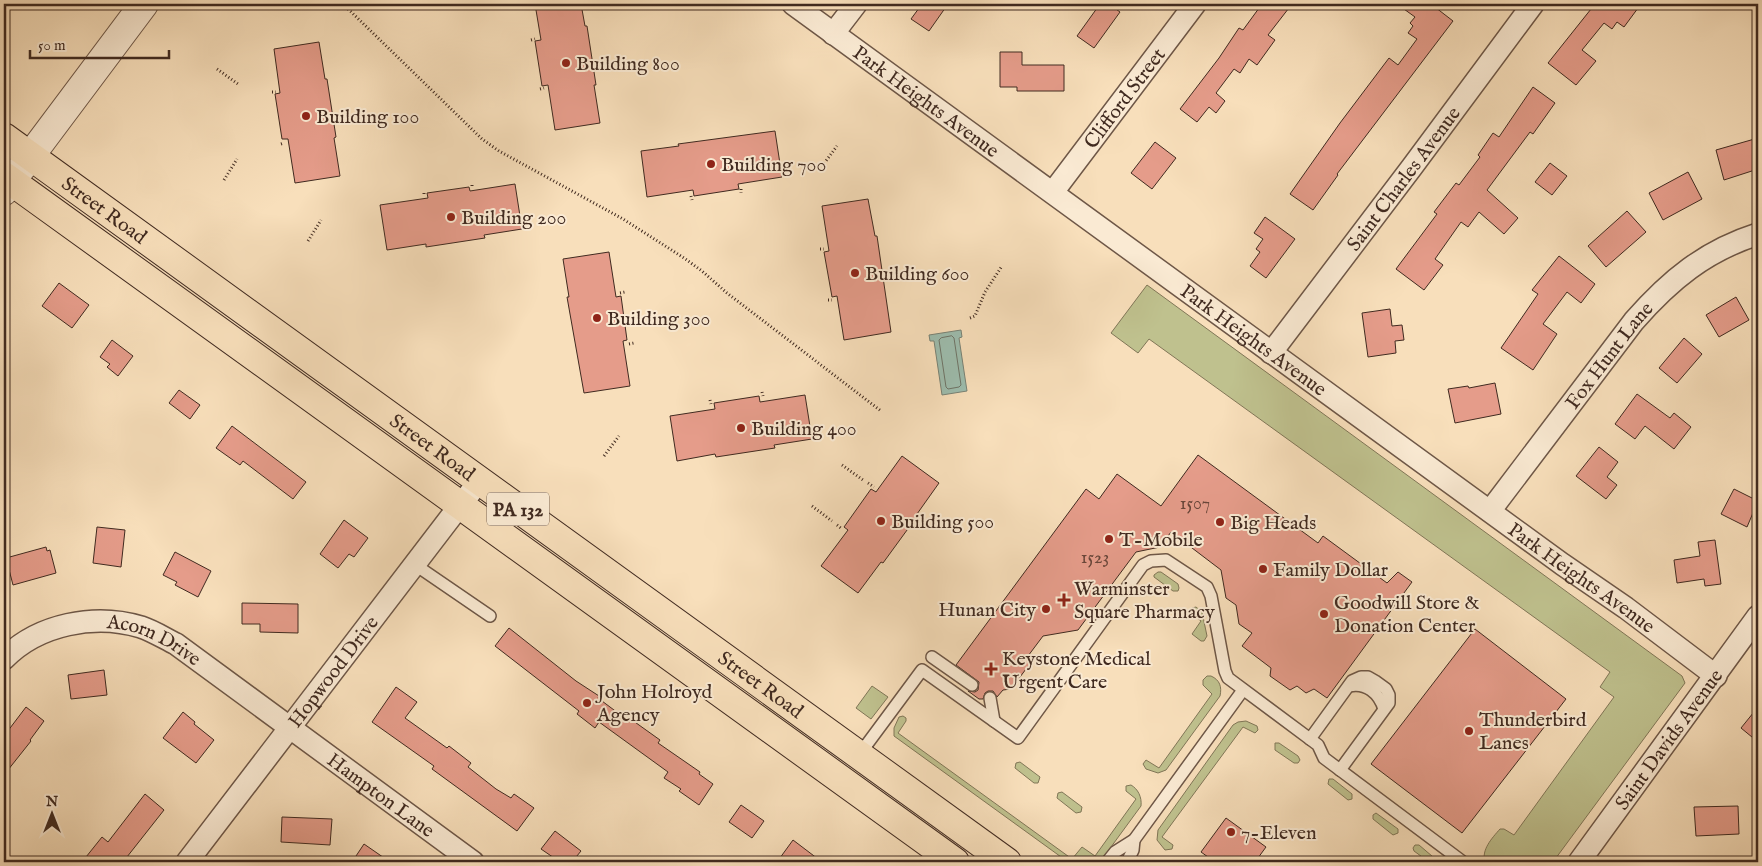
<svg xmlns="http://www.w3.org/2000/svg" width="1762" height="866" font-family="'IM FELL English',serif">
	<rect width="100%" height="100%" fill="#f8dfbb"/>
	<filter id="stains"><feTurbulence type="fractalNoise" baseFrequency=".004" numOctaves="4"/><feColorMatrix values="0 0 0 0 .2 0 0 0 0 .09 0 0 0 0 .02 0 0 0 .5 -.17"/></filter>
	<radialGradient id="worn" r=".72"><stop offset=".6" stop-color="#630" stop-opacity="0"/><stop offset="1" stop-color="#630" stop-opacity=".3"/></radialGradient>
	<g fill="#bfc18e" stroke="#807657">
		<path d="M1147,285L1682,676L1685,683L1553,862H1485C1481,850 1492,838 1500,829H1504L1514,835L1614,697L1600,687L1610,672L1149,339L1138,353L1111,333Z"/>
		<polygon points="1158,572 1161,572 1178,584 1179,588 1178,591 1173,591 1154,577 1154,575"/>
		<polygon points="1196,607 1202,612 1207,636 1204,641 1201,641 1192,634 1201,621 1191,613 1192,608"/>
		<path d="M1207,676H1211C1220,680 1222,687 1220,696L1166,770L1158,773L1146,769L1143,764L1146,760L1159,768L1212,694L1203,685V680Z"/>
		<polygon points="872,686 888,697 871,719 856,708"/>
		<path d="M903,716L906,718V721L898,733L1072,859L1082,847L1095,856L1136,799L1126,791V786L1131,785C1138,789 1142,797 1141,806L1100,862H1068L894,736V728L899,717Z"/>
		<polygon points="1246,721 1257,726 1258,730 1255,733 1243,727 1162,837 1173,845 1172,849 1165,850 1157,840 1158,830 1233,725 1238,722"/>
		<polygon points="1275,743 1279,743 1298,756 1300,760 1298,763 1294,763 1275,750"/>
		<polygon points="1020,762 1040,777 1038,783 1034,783 1015,768 1016,763"/>
		<polygon points="1329,779 1333,779 1352,794 1352,799 1348,800 1328,784"/>
		<polygon points="1062,792 1082,807 1081,812 1076,813 1057,798 1058,793"/>
		<polygon points="1376,813 1398,829 1398,833 1393,835 1373,819 1373,815"/>
		<polygon points="1415,845 1419,845 1439,862 1429,862 1414,851 1413,848"/>
	</g>
	<polygon fill="#9dbdae" stroke="#788275" points="961,330 962,337 959,338 967,391 942,395 934,341 930,341 929,335"/>
	<g fill="none" stroke-linecap="round" stroke-linejoin="round">
		<polygon stroke="#6e7467" stroke-width="1" points="952,336 954,338 961,385 959,387 948,389 946,387 939,340 941,338"/>
	</g>
	<g fill="#e59c8a" stroke="#402a20">
		<polygon points="535,4 581,4 585,26 587,26 596,85 594,85 600,123 555,130 548,85 542,86 535,41 541,40"/>
		<polygon points="922,4 948,4 929,31 911,19"/>
		<polygon points="1100,4 1109,4 1120,12 1094,48 1077,36"/>
		<polygon points="1262,4 1292,4 1268,35 1275,40 1257,65 1249,59 1240,73 1234,69 1216,93 1225,101 1216,113 1209,107 1197,122 1180,109 1219,58 1239,28 1243,30"/>
		<polygon points="1397,4 1431,4 1453,21 1337,174 1338,175 1313,210 1290,194 1340,123 1389,58 1398,65 1417,39 1408,33 1413,26 1410,23 1415,17"/>
		<polygon points="1595,4 1641,4 1624,27 1617,22 1612,29 1604,23 1582,50 1596,61 1576,85 1548,63"/>
		<polygon points="319,42 325,79 327,79 336,137 334,138 340,176 295,183 288,139 282,139 275,94 280,93 274,49"/>
		<polygon points="1000,52 1022,52 1022,65 1064,65 1064,91 1017,91 1017,87 1000,87"/>
		<polygon points="1533,87 1555,103 1533,134 1530,132 1487,190 1518,218 1504,234 1479,212 1468,227 1461,222 1435,259 1443,265 1424,290 1396,269 1437,214 1434,212 1456,183 1459,185 1480,157 1478,155 1493,133 1499,137"/>
		<polygon points="775,131 782,177 738,184 739,189 694,196 693,190 647,197 641,151 679,146 678,144"/>
		<polygon points="1758,138 1758,169 1724,180 1716,150"/>
		<polygon points="1155,142 1176,158 1152,189 1131,173"/>
		<polygon points="1550,163 1567,176 1552,195 1535,182"/>
		<polygon points="1688,172 1702,199 1663,220 1649,193"/>
		<polygon points="515,184 522,229 484,235 485,238 426,247 426,244 387,250 380,205 428,198 427,193 469,187 470,191"/>
		<polygon points="868,199 875,236 877,236 891,332 844,340 837,296 832,297 824,252 829,251 822,206"/>
		<polygon points="1627,211 1646,232 1606,267 1588,246"/>
		<polygon points="1265,217 1295,239 1266,278 1250,266 1260,252 1256,249 1263,239 1254,233"/>
		<polygon points="609,252 616,297 621,296 627,340 623,341 630,386 584,393 567,297 569,297 563,259"/>
		<polygon points="1559,256 1595,284 1581,303 1567,292 1543,324 1557,334 1533,370 1501,348 1538,294 1532,290"/>
		<polygon points="59,283 89,305 72,328 42,306"/>
		<polygon points="1736,297 1749,320 1719,337 1706,315"/>
		<polygon points="1390,309 1392,326 1402,325 1404,340 1395,341 1396,353 1368,357 1362,313"/>
		<polygon points="1684,338 1702,354 1677,383 1659,368"/>
		<polygon points="112,340 133,356 118,376 107,367 110,364 100,357"/>
		<polygon points="1495,383 1501,414 1455,423 1448,389 1468,386 1469,388"/>
		<polygon points="179,390 200,405 190,419 169,403"/>
		<polygon points="1637,394 1670,418 1674,413 1691,427 1674,449 1645,426 1635,439 1615,424"/>
		<polygon points="805,395 812,439 774,445 775,448 716,457 715,454 677,461 670,416 715,409 714,403 759,396 760,402"/>
		<polygon points="232,426 306,482 293,499 243,461 240,465 216,448"/>
		<polygon points="1599,447 1618,462 1607,477 1617,485 1606,499 1576,476"/>
		<polygon points="1198,455 1318,543 1323,536 1387,583 1398,572 1412,582 1327,698 1314,689 1306,693 1297,686 1290,690 1270,676 1271,668 1242,646 1252,633 1239,624 1236,605 1226,598 1221,570 1171,532 1160,547 1136,552 1078,630 1043,636 1028,656 1029,665 1011,689 1003,690 997,697 993,691 988,691 985,693 983,699 979,699 968,691 975,692 978,690 979,682 956,665 1086,489 1099,499 1117,474 1161,506"/>
		<polygon points="902,456 939,483 917,514 918,515 883,563 881,562 858,593 821,566 848,530 844,527 871,489 876,492"/>
		<polygon points="1734,489 1758,501 1747,527 1721,514"/>
		<polygon points="344,520 368,538 354,557 349,554 338,568 320,554"/>
		<polygon points="97,527 125,530 121,567 93,563"/>
		<polygon points="1715,540 1721,584 1705,586 1704,579 1677,583 1674,560 1700,556 1698,542"/>
		<polygon points="46,547 47,551 50,550 56,573 13,585 6,558"/>
		<polygon points="175,552 211,571 198,597 175,585 177,582 163,575"/>
		<polygon points="242,603 298,604 298,633 260,632 260,624 242,624"/>
		<polygon points="509,628 576,681 599,696 598,698 630,722 632,720 660,740 658,743 700,772 699,774 713,784 699,805 679,791 681,789 664,778 668,772 599,722 595,728 577,714 579,711 495,646"/>
		<polygon points="1475,629 1566,699 1462,833 1371,764"/>
		<polygon points="104,670 107,695 71,699 68,675"/>
		<polygon points="396,687 417,702 405,718 447,748 449,746 471,763 468,767 496,789 511,798 514,794 534,808 517,831 432,769 434,766 372,722"/>
		<polygon points="26,707 44,721 30,740 31,741 4,775 4,736"/>
		<polygon points="1758,707 1758,742 1741,728"/>
		<polygon points="183,712 195,722 194,724 214,740 196,763 163,738"/>
		<polygon points="145,794 164,810 123,862 82,862 102,837 108,842"/>
		<polygon points="741,805 764,821 752,838 729,822"/>
		<polygon points="1738,806 1739,834 1696,836 1694,807"/>
		<polygon points="282,817 332,819 330,845 281,842"/>
		<polygon points="1226,818 1266,847 1255,862 1215,862 1201,852"/>
		<polygon points="555,831 581,851 572,862 560,862 541,849"/>
		<polygon points="793,840 822,862 777,862"/>
		<polygon points="364,844 390,862 352,862"/>
	</g>
	<g fill="none" stroke-linecap="round" stroke-linejoin="round">
		<g stroke="#6e5747" stroke-width="14">
			<g id="service">
				<polyline points="414,564 490,616"/>
				<polyline points="932,657 972,685"/>
				<path d="M1349,686C1366,682 1379,693 1384,709"/>
				<polyline points="990,698 994,721"/>
				<polyline points="1310,739 1352,681 1361,677 1368,677 1375,681 1386,689 1389,695 1389,703 1340,770"/>
				<polyline points="859,755 922,670 1018,738 1143,565 1151,561 1166,560 1207,587 1211,596 1225,671 1228,678 1318,745 1324,758 1463,862"/>
				<polyline points="1107,862 1115,852 1134,840 1243,690"/>
				<polyline points="1127,862 1133,850 1134,840"/>
			</g>
		</g>
		<g stroke="#6e5747" stroke-width="24">
			<g id="minor">
				<path id="s1" d="M793,4L1562,564L1626,608L1716,676"/>
				<polyline points="833,34 856,4"/>
				<path id="s2" d="M1053,192L1195,4"/>
				<path id="s3" d="M1271,353L1412,167L1533,4"/>
				<path id="s4" d="M1490,511L1634,321C1670,280 1705,251 1758,234"/>
				<path id="s5" d="M4,659C38,624 95,613 141,627C153,631 164,638 176,644L473,862"/>
				<path id="s6" d="M187,862L460,505L480,481"/>
				<path id="s7" d="M1579,862L1758,616"/>
			</g>
		</g>
		<g stroke="#6e5747" stroke-width="30">
			<polyline id="tertiary" points="4,191 144,4"/>
		</g>
		<g stroke="#402a20" stroke-width="30">
			<g id="primary">
				<path id="s8" d="M4,137L1007,862"/>
				<polyline points="4,176 955,862"/>
			</g>
		</g>
		<g stroke="#402a20" stroke-width="3" stroke-dasharray="1 2.5" stroke-linecap="butt">
			<polyline points="343,4 482,139 499,151 623,219 684,258 702,271 727,293 881,411"/>
			<polyline points="531,40 535,39"/>
			<polyline points="217,69 238,84"/>
			<polyline points="540,89 544,88"/>
			<polyline points="272,92 276,92"/>
			<polyline points="281,144 284,143"/>
			<polyline points="820,169 837,146"/>
			<polyline points="224,180 237,159"/>
			<polyline points="472,185 472,187"/>
			<polyline points="741,189 741,193"/>
			<polyline points="424,193 424,195"/>
			<polyline points="691,196 692,200"/>
			<polyline points="308,241 321,220"/>
			<polyline points="820,249 824,249"/>
			<polyline points="620,293 625,292"/>
			<polyline points="828,300 832,300"/>
			<polyline points="970,318 975,316 985,292 1002,266"/>
			<polyline points="629,344 634,343"/>
			<polyline points="762,392 763,396"/>
			<polyline points="710,400 711,404"/>
			<polyline points="604,456 619,436"/>
			<polyline points="842,465 863,480"/>
			<polyline points="868,483 874,487"/>
			<polyline points="812,506 832,521"/>
			<polyline points="837,525 842,529"/>
		</g>
		<use href="#service" stroke="#faead3" stroke-width="11"/>
		<use href="#minor" stroke="#faead3" stroke-width="21"/>
		<use href="#tertiary" stroke="#faead3" stroke-width="28"/>
		<use href="#primary" stroke="#f8dfbb" stroke-width="28"/>
	</g>
	<g fill="#8f2418" stroke="#faead3" stroke-width="2">
		<circle cx="566" cy="63" r="5"/>
		<circle cx="306" cy="116" r="5"/>
		<circle cx="711" cy="164" r="5"/>
		<circle cx="451" cy="217" r="5"/>
		<circle cx="855" cy="273" r="5"/>
		<circle cx="597" cy="318" r="5"/>
		<circle cx="741" cy="428" r="5"/>
		<circle cx="881" cy="521" r="5"/>
		<circle cx="1220" cy="522" r="5"/>
		<circle cx="1109" cy="539" r="5"/>
		<circle cx="1263" cy="569" r="5"/>
		<path d="M1061.5 592.5h5v5h5v5h-5v5h-5v-5h-5v-5h5z"/>
		<circle cx="1046" cy="609" r="5"/>
		<circle cx="1324" cy="614" r="5"/>
		<path d="M988.5 661.5h5v5h5v5h-5v5h-5v-5h-5v-5h5z"/>
		<circle cx="587" cy="703" r="5"/>
		<circle cx="1469" cy="731" r="5"/>
		<circle cx="1231" cy="832" r="5"/>
	</g>
	<g text-anchor="middle" stroke-width="4" stroke-linejoin="round" paint-order="stroke">
		<g font-size="18" fill="#69463a">
			<text x="1195" y="509">1507</text>
			<text x="1095" y="563">1523</text>
		</g>
		<rect fill="#faead3" stroke="#786456" stroke-width="1" x="487" y="492.5" width="62" height="33" rx="4"/>
		<g font-size="19" font-weight="bold" fill="#402a20">
			<text x="518" y="516">PA 132</text>
		</g>
		<g font-size="20" fill="#402a20" stroke="#faead3" text-anchor="start">
			<text x="576" y="70">Building 800</text>
			<text x="316" y="123">Building 100</text>
			<text x="721" y="171">Building 700</text>
			<text x="461" y="224">Building 200</text>
			<text x="865" y="280">Building 600</text>
			<text x="607" y="325">Building 300</text>
			<text x="751" y="435">Building 400</text>
			<text x="891" y="528">Building 500</text>
			<text x="1230" y="529">Big Heads</text>
			<text x="1119" y="546">T-Mobile</text>
			<text x="1273" y="576">Family Dollar</text>
			<text x="1074" y="595">Warminster<tspan x="1074" dy="23">Square Pharmacy</tspan></text>
			<text x="1334" y="609">Goodwill Store &amp;<tspan x="1334" dy="23">Donation Center</tspan></text>
			<text x="1036" y="616" text-anchor="end">Hunan City</text>
			<text x="1002" y="665">Keystone Medical<tspan x="1002" dy="23">Urgent Care</tspan></text>
			<text x="597" y="698">John Holroyd<tspan x="597" dy="23">Agency</tspan></text>
			<text x="1479" y="726">Thunderbird<tspan x="1479" dy="23">Lanes</tspan></text>
			<text x="1241" y="839">7-Eleven</text>
		</g>
		<g font-size="20" fill="#402a20" stroke="#faead3">
			<text dy="7" stroke="none"><textPath href="#s2" startOffset="118">Clifford Street</textPath></text>
			<text dy="7" stroke="none"><textPath href="#s1" startOffset="165">Park Heights Avenue</textPath></text>
			<text dy="7" stroke="none"><textPath href="#s3" startOffset="219">Saint Charles Avenue</textPath></text>
			<text dy="7" stroke="none"><textPath href="#s8" startOffset="124">Street Road</textPath></text>
			<text dy="7" stroke="none"><textPath href="#s1" startOffset="570">Park Heights Avenue</textPath></text>
			<text dy="7" stroke="none"><textPath href="#s4" startOffset="196">Fox Hunt Lane</textPath></text>
			<text dy="7" stroke="none"><textPath href="#s8" startOffset="529">Street Road</textPath></text>
			<text dy="7" stroke="none"><textPath href="#s1" startOffset="975">Park Heights Avenue</textPath></text>
			<text dy="7" stroke="none"><textPath href="#s5" startOffset="164">Acorn Drive</textPath></text>
			<text dy="7" stroke="none"><textPath href="#s6" startOffset="240">Hopwood Drive</textPath></text>
			<text dy="7" stroke="none"><textPath href="#s8" startOffset="934">Street Road</textPath></text>
			<text dy="7" stroke="none"><textPath href="#s7" startOffset="152">Saint Davids Avenue</textPath></text>
			<text dy="7" stroke="none"><textPath href="#s5" startOffset="441">Hampton Lane</textPath></text>
		</g>
	</g>
	<rect width="1762" height="866" fill="none" stroke="#f8dfbb" stroke-width="20"/>
	<rect x="5" y="5" width="1752" height="856" fill="none" stroke="#402a20" stroke-width="2.5"/>
	<rect x="10" y="10" width="1742" height="846" fill="none" stroke="#402a20"/>
	<g transform="translate(52 814)" stroke="#faead3" stroke-width="4" paint-order="stroke">
	<path d="M0-4L9 19L0 12L-9 19Z" fill="#402a20"/>
	<text y="-8" font-size="14" font-weight="bold" text-anchor="middle" fill="#402a20">N</text>
	</g>
	<path d="M30 50v8h139v-8" fill="none" stroke="#402a20" stroke-width="2.5"/>
	<text x="38" y="50" font-size="15" fill="#402a20" stroke="#faead3" stroke-width="4" paint-order="stroke">50 m</text>
	<rect width="100%" height="100%" filter="url(#stains)"/>
	<rect width="100%" height="100%" fill="url(#worn)"/>
</svg>
